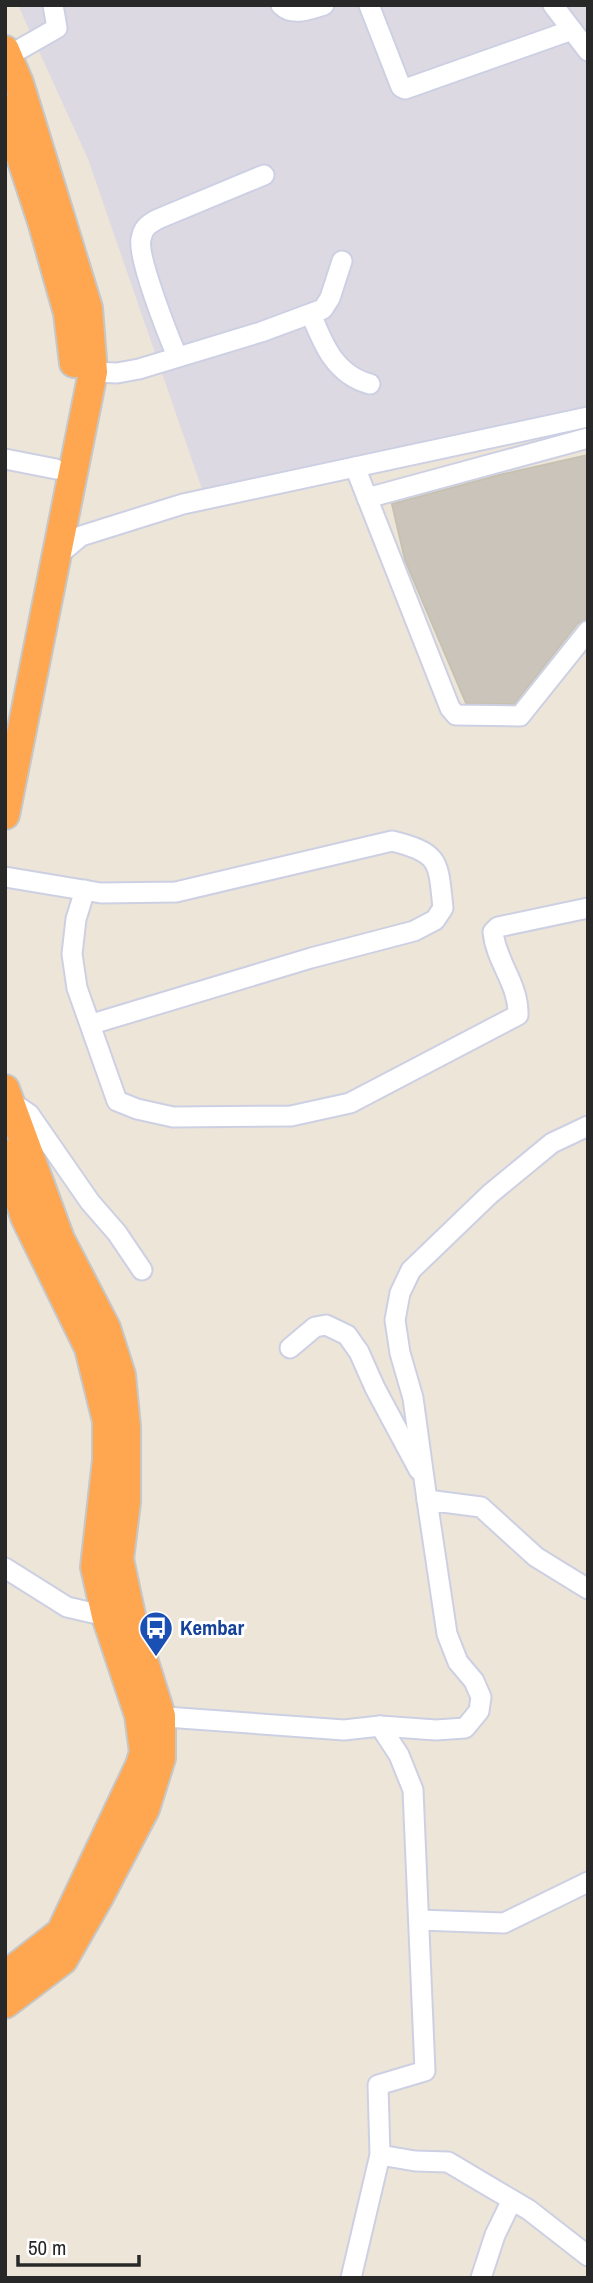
<svg xmlns="http://www.w3.org/2000/svg" width="593" height="2283" font-family="'Archivo Narrow',sans-serif">
	<rect width="100%" height="100%" fill="#ece5d8"/>
	<polygon fill="#ddd9e3" points="18,5 588,5 588,408 203,492 88,159"/>
	<polygon fill="#cac4bb" stroke="#c7c1b2" stroke-width="2" points="588,455 588,619 578,623 514,704 466,703 405,560 392,504 499,475"/>
	<g fill="none" stroke-linecap="round" stroke-linejoin="round">
		<g stroke="#cdd0e3" stroke-width="23">
			<g id="minor">
				<path d="M281,5C293,17 310,9 324,5"/>
				<polyline points="369,5 401,87 405,89 572,30"/>
				<polyline points="553,5 588,51"/>
				<polyline points="8,56 57,28 53,5"/>
				<path d="M311,314C323,344 335,375 370,384"/>
				<path d="M177,356C168,335 137,257 141,239C143,227 149,224 158,219L264,175"/>
				<polyline points="93,372 117,373 139,369 261,332 323,309 330,298 342,261"/>
				<polyline points="5,459 56,469"/>
				<polyline points="355,467 450,708 456,715 520,716 588,631"/>
				<polyline points="367,498 588,438"/>
				<polyline points="57,556 81,536 183,504 588,417"/>
				<path d="M5,877L101,893L176,892L392,841C441,853 438,862 443,908L435,920L414,931L311,958L92,1024"/>
				<path d="M85,890L76,919L72,954L77,988L117,1101L137,1109L173,1117L291,1116L350,1103L518,1015C519,984 496,962 493,932L498,927L588,908"/>
				<polyline points="10,1101 29,1114 90,1202 117,1233 142,1270"/>
				<polyline points="290,1348 315,1327 326,1325 347,1335 359,1352 375,1388 419,1470"/>
				<polyline points="427,1500 413,1398 400,1353 395,1320 400,1293 411,1270 490,1194 552,1143 588,1126"/>
				<polyline points="5,1568 67,1607 106,1616"/>
				<polyline points="152,1716 344,1730 380,1726 399,1755 413,1790 425,2071 378,2085 380,2155 351,2278"/>
				<polyline points="380,1726 436,1730 465,1728 479,1711 481,1697 474,1681 458,1662 447,1634 427,1500 481,1507 536,1557 588,1589"/>
				<polyline points="419,1920 504,1923 588,1882"/>
				<polyline points="380,2155 415,2161 448,2162 529,2210 588,2256"/>
				<polyline points="481,2278 495,2235 512,2200"/>
			</g>
		</g>
		<g stroke="#c7c7c7" stroke-width="32">
			<g id="highway">
				<polyline points="5,50 19,83 88,308 93,372 5,815"/>
				<polyline points="5,109 42,221 68,313 74,363"/>
				<polyline points="5,1089 60,1239 106,1328 121,1375 126,1427 126,1502 119,1559 134,1630 161,1716 161,1758 145,1809 99,1897 63,1960 5,2004"/>
				<polyline points="5,1154 25,1217 89,1348 107,1421 107,1460 95,1567 106,1616 139,1715 144,1752 140,1765 61,1932 5,1976"/>
			</g>
		</g>
		<use href="#minor" stroke="#fff" stroke-width="19"/>
		<use href="#highway" stroke="#ffa750" stroke-width="28"/>
	</g>
	<defs>
		<g id="bus-pin" transform="scale(1.75)"><path d="M0 17L-7.5 6A9.5 9.5 0 1 1 7.5 6Z" fill="#1a4fb4" stroke="#fff"/><path d="M-5-6H5V4H4V6H2V4H-2V6H-4V4H-5ZM-3.5-4V0h7V-4ZM-3.5 1.2v1.5H-2V1.2ZM2 1.2v1.5H3.5V1.2Z" fill="#fff"/></g>
	</defs>
	<g fill-rule="evenodd">
		<use href="#bus-pin" x="156" y="1628"/>
	</g>
	<g text-anchor="middle" stroke-width="6" stroke-linejoin="round" paint-order="stroke">
		<g font-size="21" font-weight="bold" fill="#164399" stroke="#fff" text-anchor="start">
			<text x="180" y="1635">Kembar</text>
		</g>
	</g>
	<rect width="593" height="2283" fill="none" stroke="#282828" stroke-width="14"/>
	<path d="M18 2255v10h121v-10" fill="none" stroke="#282828" stroke-width="3.5"/>
	<text x="28" y="2255" font-size="21" fill="#282828" stroke="#ffffff" stroke-width="5" paint-order="stroke">50 m</text>
</svg>
